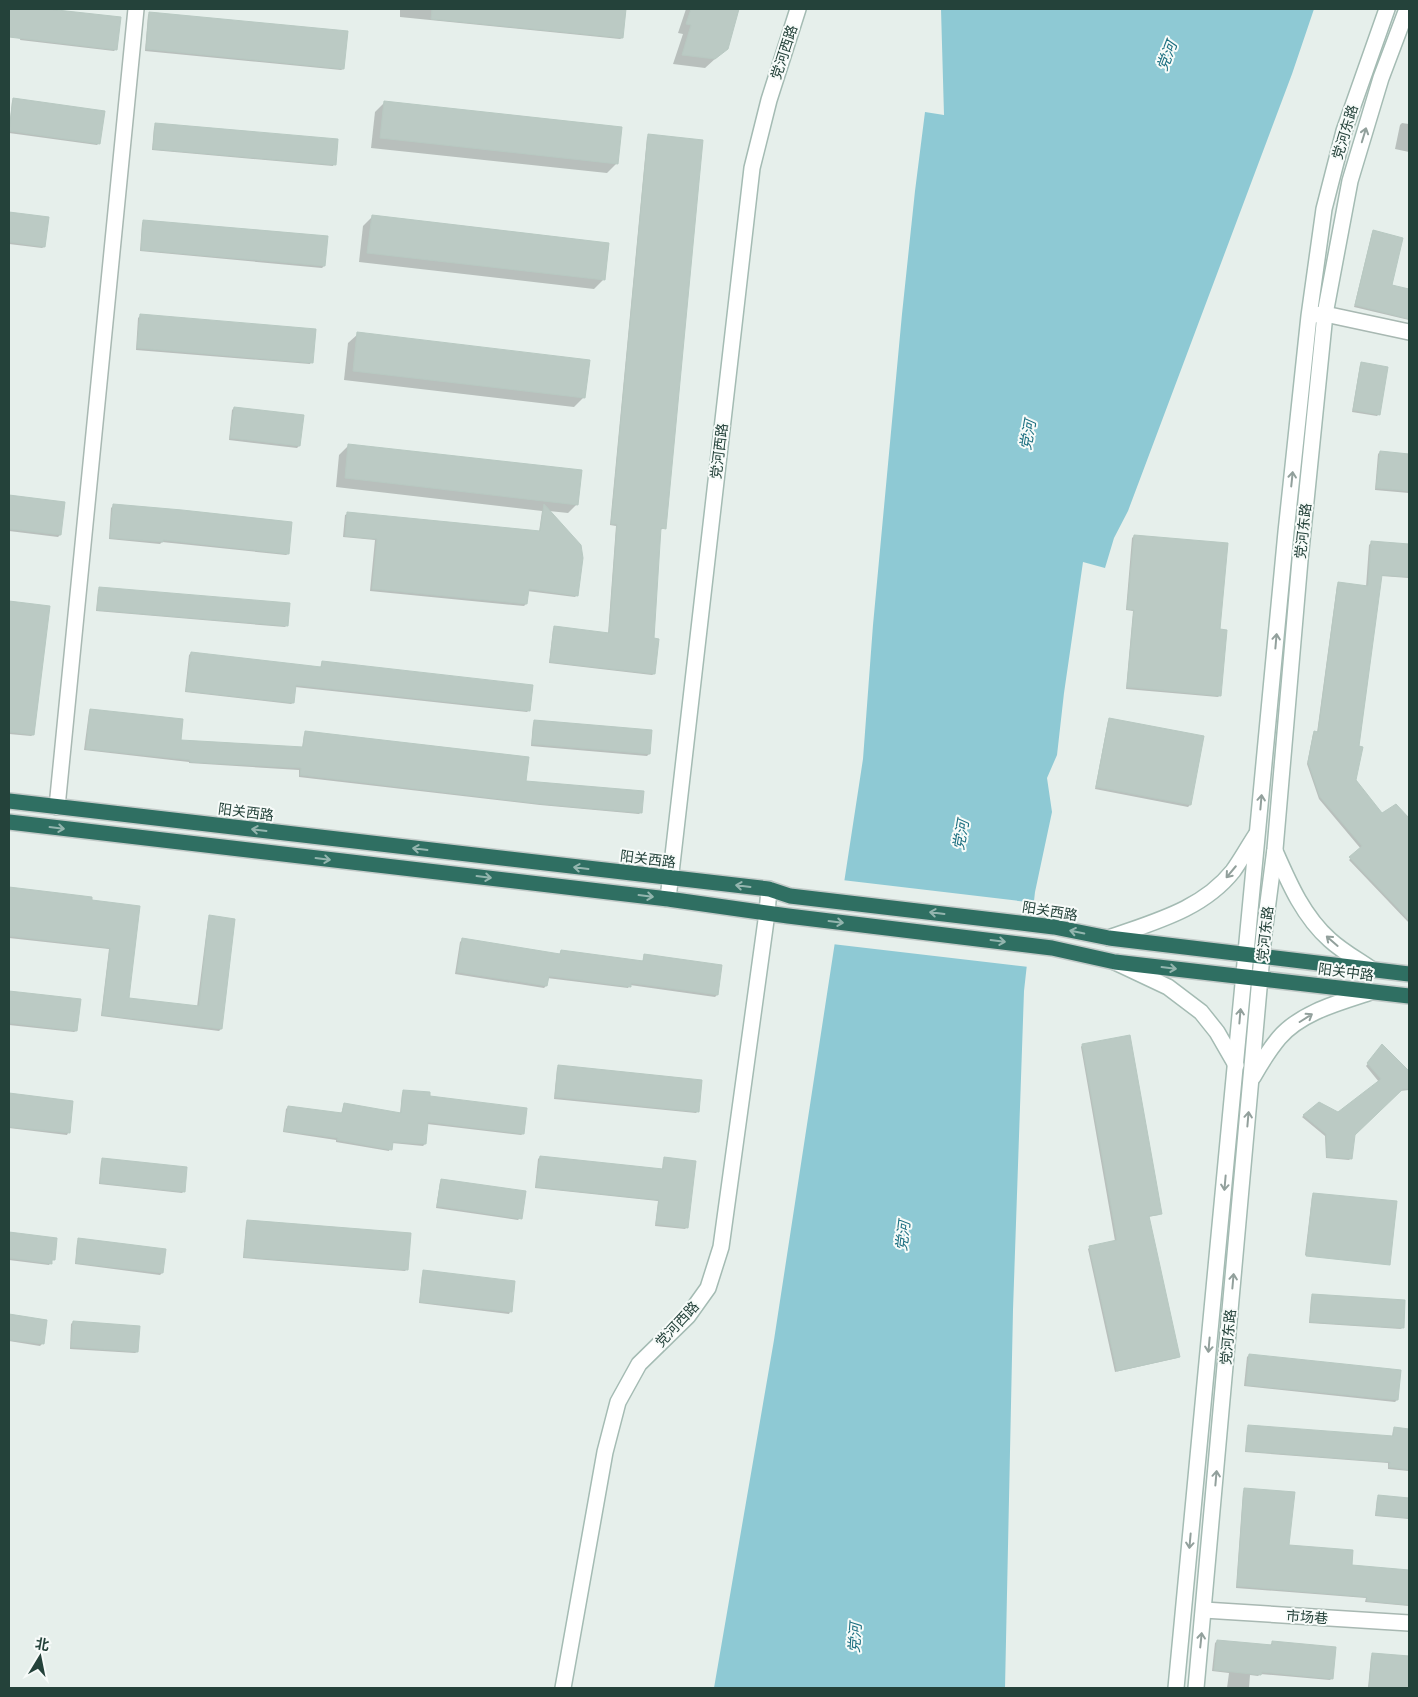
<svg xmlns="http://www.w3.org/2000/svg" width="1418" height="1697" font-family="Jost,'Noto Sans SC',sans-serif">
	<rect width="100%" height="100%" fill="#e6efeb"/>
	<polygon fill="#8ec9d4" points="941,9 1314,9 1292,74 1128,511 1114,538 1105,568 1083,562 1064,693 1057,755 1047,778 1052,812 1035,892 1024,991 1013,1310 1005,1688 714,1688 774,1340 863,759 873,625 902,314 915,191 925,112 944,115"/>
	<polygon fill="#e6efeb" points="842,880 1036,903 1029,967 832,944"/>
	<g fill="#0003">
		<polygon points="9,9 37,9 119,18 116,49 114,51 20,40 22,30 9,28"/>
		<polygon points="400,9 625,9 622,38 620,39 400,17"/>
		<polygon points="686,9 738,9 727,48 705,68 673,64 683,34 678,33"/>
		<polygon points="150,13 343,69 341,70 145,51 148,15"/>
		<polygon points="14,99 99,143 97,145 9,133 12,101"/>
		<polygon points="384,103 620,128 616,164 607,173 371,148 375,112"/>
		<polygon points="1402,123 1409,124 1409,152 1395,149 1400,125"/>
		<polygon points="156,125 334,164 333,166 152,150 154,127"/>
		<polygon points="649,136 664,528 660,530 652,639 654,674 652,675 549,663 553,629 555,627 608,634 616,526 610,525 647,137"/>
		<polygon points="9,213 48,218 44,247 42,248 9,244"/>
		<polygon points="372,217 603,280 594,289 359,262 363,226"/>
		<polygon points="144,221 324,266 322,268 140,251 142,223"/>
		<polygon points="1374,232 1390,286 1409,290 1409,320 1354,307 1372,233"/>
		<polygon points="140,316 311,362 310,364 136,350 138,318"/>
		<polygon points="358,334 584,397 574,407 344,380 348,343"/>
		<polygon points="1362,364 1379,414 1377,416 1352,412 1360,365"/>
		<polygon points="234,408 299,446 297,448 229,440 232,410"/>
		<polygon points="349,445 577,504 568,513 549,511 577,595 575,597 527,591 526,604 524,606 370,591 375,540 343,537 345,515 347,514 539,532 542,511 336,487 339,455"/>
		<polygon points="1380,452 1409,455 1409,493 1375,490 1378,454"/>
		<polygon points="9,496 64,503 60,535 58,537 9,531"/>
		<polygon points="113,506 288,554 286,555 162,542 160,544 109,539 111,508"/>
		<polygon points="1134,536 1219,630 1220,695 1218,697 1126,689 1133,611 1126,610 1132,538"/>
		<polygon points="1371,543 1409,545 1409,578 1381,576 1354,781 1382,815 1396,805 1409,820 1409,923 1349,860 1361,849 1319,799 1307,764 1313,734 1315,732 1317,733 1337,585 1339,583 1366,587 1369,545"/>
		<polygon points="100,588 286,626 285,627 96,611 98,590"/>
		<polygon points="9,602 48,607 33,735 31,736 9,734"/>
		<polygon points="191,653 320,668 322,663 529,710 527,712 295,687 293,703 291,704 185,692 189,655"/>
		<polygon points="90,710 180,741 302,748 304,734 306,732 525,782 641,812 639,814 540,805 299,777 299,770 189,763 189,762 84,750 89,712"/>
		<polygon points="1110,719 1190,805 1188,807 1095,789 1108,721"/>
		<polygon points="534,722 649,754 647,756 531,746 533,723"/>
		<polygon points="9,889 91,898 90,901 139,907 128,999 197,1007 208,919 210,917 221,1029 219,1031 101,1016 109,949 9,938"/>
		<polygon points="462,940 559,955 561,951 642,962 645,955 717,995 715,997 630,985 628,988 547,978 546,986 544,988 455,974 460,942"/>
		<polygon points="9,992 80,1000 76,1031 74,1032 9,1025"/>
		<polygon points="1082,1045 1161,1213 1159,1215 1148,1217 1179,1356 1177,1358 1115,1372 1088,1249 1090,1247 1115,1241 1081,1047"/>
		<polygon points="1382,1046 1409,1073 1409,1090 1400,1091 1354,1135 1351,1158 1349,1160 1326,1158 1325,1136 1302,1117 1319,1103 1338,1113 1379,1082 1366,1066"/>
		<polygon points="559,1066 698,1111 696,1113 554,1099 557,1068"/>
		<polygon points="404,1091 429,1097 523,1134 521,1135 427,1124 425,1144 423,1146 392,1143 389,1151 336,1142 336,1140 283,1132 286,1109 288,1107 341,1114 344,1104 400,1114 402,1093"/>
		<polygon points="9,1095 72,1102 68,1133 67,1135 9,1128"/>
		<polygon points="540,1157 662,1170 663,1160 665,1158 687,1227 685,1229 655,1226 658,1201 535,1188 538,1159"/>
		<polygon points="103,1160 184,1191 182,1193 99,1184 101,1161"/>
		<polygon points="442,1180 520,1218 518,1220 436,1208 440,1182"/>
		<polygon points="1314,1194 1389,1264 1305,1255 1312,1196"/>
		<polygon points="247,1221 407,1269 405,1271 243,1258 246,1223"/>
		<polygon points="9,1233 56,1239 53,1259 49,1265 9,1260"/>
		<polygon points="78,1240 162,1273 160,1275 75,1264 77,1242"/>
		<polygon points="424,1272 510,1312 509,1314 419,1303 422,1274"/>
		<polygon points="1312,1296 1403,1327 1401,1329 1309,1323 1311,1298"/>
		<polygon points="9,1316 45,1321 42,1344 40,1346 9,1341"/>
		<polygon points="73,1322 137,1352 135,1353 70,1349 71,1324"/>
		<polygon points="1249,1355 1400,1371 1397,1400 1395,1402 1244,1386 1247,1357"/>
		<polygon points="1249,1426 1392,1437 1393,1430 1395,1428 1409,1430 1409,1471 1388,1469 1388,1463 1245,1452 1247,1428"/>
		<polygon points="1245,1490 1288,1546 1350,1566 1409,1572 1409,1606 1365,1602 1366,1598 1236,1588 1243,1491"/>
		<polygon points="1379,1496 1409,1499 1409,1519 1375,1516 1377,1498"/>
		<polygon points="1217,1641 1270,1646 1272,1642 1332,1678 1330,1680 1260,1674 1258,1676 1250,1675 1249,1688 1227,1688 1229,1673 1212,1671 1215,1643"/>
		<polygon points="1373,1655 1409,1657 1409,1688 1368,1688 1371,1656"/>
	</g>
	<g fill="#bbcac4" stroke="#b8c9c2">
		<polygon points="9,9 48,9 121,17 117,50 9,37"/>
		<polygon points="432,9 626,9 623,38 431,19"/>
		<polygon points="691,9 739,9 728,49 715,59 682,55 691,25 686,24"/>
		<polygon points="149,12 348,31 344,69 146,49"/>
		<polygon points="13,98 105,111 100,144 9,131"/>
		<polygon points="384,101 622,127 618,164 380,138"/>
		<polygon points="155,123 338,139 336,165 153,149"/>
		<polygon points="648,134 703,140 666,529 661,528 654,638 659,639 655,674 550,662 554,626 609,633 617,524 611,524"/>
		<polygon points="9,212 49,217 45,247 9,242"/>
		<polygon points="372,215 609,243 605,280 367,253"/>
		<polygon points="143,220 328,236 325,266 141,250"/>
		<polygon points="1373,230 1403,238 1392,285 1409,289 1409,319 1355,305"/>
		<polygon points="140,314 316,329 313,363 137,348"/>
		<polygon points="357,332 590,360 585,398 353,371"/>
		<polygon points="1361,362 1388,367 1380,415 1353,410"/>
		<polygon points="234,407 304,415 300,446 230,438"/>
		<polygon points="348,444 582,470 578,505 345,478"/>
		<polygon points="1380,451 1409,454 1409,491 1376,488"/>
		<polygon points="9,495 65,502 61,535 9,529"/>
		<polygon points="113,504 182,510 292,522 289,554 163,540 163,542 110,538"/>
		<polygon points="544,504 581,545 583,558 578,596 529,589 527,604 372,589 377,539 345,536 347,512 540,531"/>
		<polygon points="1134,535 1228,543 1220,629 1227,630 1221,696 1127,687 1134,610 1127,609"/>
		<polygon points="1371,541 1409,544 1409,577 1382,575 1359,746 1363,747 1356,780 1382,813 1396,804 1409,818 1409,920 1349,857 1362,846 1320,797 1308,762 1314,731 1318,732 1338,582 1368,586"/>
		<polygon points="99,587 290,603 288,626 97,610"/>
		<polygon points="9,601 50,606 34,735 9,732"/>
		<polygon points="191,652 321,667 322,661 533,685 530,711 296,685 294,703 186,691"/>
		<polygon points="90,709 183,719 181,740 303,747 305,731 529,757 526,781 644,791 642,813 542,804 300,775 301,768 190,762 190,760 86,749"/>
		<polygon points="1109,718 1204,736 1191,805 1096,787"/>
		<polygon points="534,720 652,730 650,754 532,744"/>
		<polygon points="9,887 92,897 92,900 140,906 129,998 199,1006 209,915 235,919 222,1029 102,1015 110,948 9,936"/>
		<polygon points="462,938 560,954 561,950 643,961 644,954 722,965 718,995 631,983 631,987 549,976 547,986 457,972"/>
		<polygon points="9,991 81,999 77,1031 9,1023"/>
		<polygon points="1130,1035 1162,1214 1149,1216 1180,1357 1117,1371 1089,1246 1117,1240 1082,1044"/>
		<polygon points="1382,1044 1409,1071 1409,1089 1403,1089 1355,1135 1352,1159 1327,1157 1326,1134 1303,1115 1319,1102 1338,1112 1381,1079 1367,1063"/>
		<polygon points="558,1065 702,1080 699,1112 555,1097"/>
		<polygon points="403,1090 430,1092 430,1096 527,1108 524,1134 428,1122 426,1144 393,1142 392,1150 337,1140 338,1138 284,1131 288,1106 342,1113 344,1103 401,1113"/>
		<polygon points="9,1093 73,1101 70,1133 9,1127"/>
		<polygon points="540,1156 663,1169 664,1157 696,1161 688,1228 656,1224 659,1200 536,1187"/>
		<polygon points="102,1158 187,1167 185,1192 100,1183"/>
		<polygon points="441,1179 526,1191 522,1219 437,1206"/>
		<polygon points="1313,1193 1397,1201 1390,1265 1306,1256"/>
		<polygon points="247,1220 411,1233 408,1270 244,1257"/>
		<polygon points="9,1232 57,1238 55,1260 52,1260 52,1264 9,1258"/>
		<polygon points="78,1238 166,1249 163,1273 76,1263"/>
		<polygon points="423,1270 515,1281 512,1312 420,1302"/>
		<polygon points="1312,1294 1405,1300 1404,1328 1310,1322"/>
		<polygon points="9,1314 47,1320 44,1344 9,1340"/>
		<polygon points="73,1321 140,1326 138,1352 71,1347"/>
		<polygon points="1249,1354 1401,1370 1398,1400 1246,1385"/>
		<polygon points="1248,1425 1393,1436 1394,1427 1409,1429 1409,1470 1389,1467 1390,1462 1246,1451"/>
		<polygon points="1244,1488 1295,1492 1289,1545 1353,1550 1352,1565 1409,1570 1409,1605 1367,1601 1367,1597 1237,1586"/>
		<polygon points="1378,1495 1409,1498 1409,1518 1376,1515"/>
		<polygon points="1217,1640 1272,1645 1272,1641 1336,1647 1333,1679 1262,1672 1261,1675 1214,1670"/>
		<polygon points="1372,1653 1409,1656 1409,1688 1369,1688"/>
	</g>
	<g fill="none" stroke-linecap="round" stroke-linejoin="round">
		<g stroke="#a8b8b2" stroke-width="18">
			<g id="street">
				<polyline points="1313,315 1325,314 1409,332"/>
				<polyline points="57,807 136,9"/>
				<polyline points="1204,1610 1409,1623"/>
			</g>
		</g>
		<g stroke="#a4bbb3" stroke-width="18">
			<g id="secondary">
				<path d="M1275,851C1289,883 1303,916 1330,940C1342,951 1358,960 1371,969"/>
				<polyline points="668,899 752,168 769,100 798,9"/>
				<path d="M1109,938C1153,922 1202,910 1233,871C1241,860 1248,847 1256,835"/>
				<polyline points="1115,962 1168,987 1201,1012 1217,1032 1236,1065"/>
				<path d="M1253,1077C1261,1063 1269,1050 1279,1038C1301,1012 1341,1002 1371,992"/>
				<polyline points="563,1688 605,1452 618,1402 639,1364 688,1316 708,1288 721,1247 767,913 769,889"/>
				<polyline points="1176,1688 1286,532 1309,316 1324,209 1344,131 1387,9"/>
				<polyline points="1196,1688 1264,933 1275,849 1300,560 1325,314 1350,181 1381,78 1407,9"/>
			</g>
		</g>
		<g stroke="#c2cac8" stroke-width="18">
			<g id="highway">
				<polyline points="9,801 769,889 790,896 1054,927 1109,938 1409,974"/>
				<polyline points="9,822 668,899 788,916 1052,948 1115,962 1409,996"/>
			</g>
		</g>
		<use href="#street" stroke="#fff" stroke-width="15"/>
		<use href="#secondary" stroke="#fff" stroke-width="15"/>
		<use href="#highway" stroke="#2f6f62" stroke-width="15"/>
	</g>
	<defs><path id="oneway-shaft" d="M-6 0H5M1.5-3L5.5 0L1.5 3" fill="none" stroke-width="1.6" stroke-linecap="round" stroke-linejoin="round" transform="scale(1.25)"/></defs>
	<g stroke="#92a09c">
		<use href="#oneway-shaft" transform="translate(1364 135) rotate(-73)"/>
		<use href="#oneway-shaft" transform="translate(1292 479) rotate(-84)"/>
		<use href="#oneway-shaft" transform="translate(1276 641) rotate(-85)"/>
		<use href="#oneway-shaft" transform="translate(1261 802) rotate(-85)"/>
		<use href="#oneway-shaft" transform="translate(1231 872) rotate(130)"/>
		<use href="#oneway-shaft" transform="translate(1332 941) rotate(-139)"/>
		<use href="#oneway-shaft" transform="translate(1240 1016) rotate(-85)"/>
		<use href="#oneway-shaft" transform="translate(1306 1018) rotate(-32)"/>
		<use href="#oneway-shaft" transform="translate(1248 1119) rotate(-85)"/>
		<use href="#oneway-shaft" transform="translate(1225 1183) rotate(95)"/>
		<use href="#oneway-shaft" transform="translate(1233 1281) rotate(-85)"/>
		<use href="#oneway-shaft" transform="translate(1209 1345) rotate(95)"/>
		<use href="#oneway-shaft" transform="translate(1216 1478) rotate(-85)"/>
		<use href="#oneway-shaft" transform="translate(1190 1541) rotate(95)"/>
		<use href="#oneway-shaft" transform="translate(1201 1640) rotate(-84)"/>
	</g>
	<g stroke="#93b5ae">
		<use href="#oneway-shaft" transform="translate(57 828) rotate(7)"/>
		<use href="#oneway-shaft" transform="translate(259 830) rotate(-173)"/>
		<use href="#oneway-shaft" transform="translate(420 849) rotate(-173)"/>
		<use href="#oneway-shaft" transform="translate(323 859) rotate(7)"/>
		<use href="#oneway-shaft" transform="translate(581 868) rotate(-173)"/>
		<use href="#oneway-shaft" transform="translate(484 877) rotate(7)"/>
		<use href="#oneway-shaft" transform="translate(743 886) rotate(-173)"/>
		<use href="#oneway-shaft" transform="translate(646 896) rotate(7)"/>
		<use href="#oneway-shaft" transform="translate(937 913) rotate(-173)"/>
		<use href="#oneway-shaft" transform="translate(836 922) rotate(7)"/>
		<use href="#oneway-shaft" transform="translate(1077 932) rotate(-168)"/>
		<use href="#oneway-shaft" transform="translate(998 941) rotate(7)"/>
		<use href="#oneway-shaft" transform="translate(1169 968) rotate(7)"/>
	</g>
	<g text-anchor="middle" stroke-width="4" stroke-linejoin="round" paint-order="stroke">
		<g font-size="14" fill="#24423a" stroke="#f7fbf9">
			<text transform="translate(784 52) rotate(-72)" y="5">党河西路</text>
			<text transform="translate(1345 132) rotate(-73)" y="5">党河东路</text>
			<text transform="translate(719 451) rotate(-83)" y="5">党河西路</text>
			<text transform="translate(1303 531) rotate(-84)" y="5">党河东路</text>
			<text transform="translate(246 812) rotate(7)" y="5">阳关西路</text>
			<text transform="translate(648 859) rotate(7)" y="5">阳关西路</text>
			<text transform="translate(1050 911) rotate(9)" y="5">阳关西路</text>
			<text transform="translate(1265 934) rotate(-84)" y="5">党河东路</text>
			<text transform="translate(1346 972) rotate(7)" y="5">阳关中路</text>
			<text transform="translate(677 1324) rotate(-47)" y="5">党河西路</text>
			<text transform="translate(1228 1337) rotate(-85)" y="5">党河东路</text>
			<text transform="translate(1307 1617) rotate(4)" y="5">市场巷</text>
		</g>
		<g font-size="15" font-style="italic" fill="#1c6f80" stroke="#f7fbf9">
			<text transform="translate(1167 56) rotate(-69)" y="5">党河</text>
			<text transform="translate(1028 435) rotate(-80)" y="5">党河</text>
			<text transform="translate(961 835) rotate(-80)" y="5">党河</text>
			<text transform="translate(903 1236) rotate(-83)" y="5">党河</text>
			<text transform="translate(855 1638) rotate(-86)" y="5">党河</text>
		</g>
	</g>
	<rect width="1418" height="1697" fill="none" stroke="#24423a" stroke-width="20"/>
	<g transform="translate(40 1657) rotate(10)" stroke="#f7fbf9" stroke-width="4" paint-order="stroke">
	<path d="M0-4L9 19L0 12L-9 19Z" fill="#24423a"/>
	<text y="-8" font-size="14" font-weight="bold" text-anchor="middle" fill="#24423a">北</text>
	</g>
</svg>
